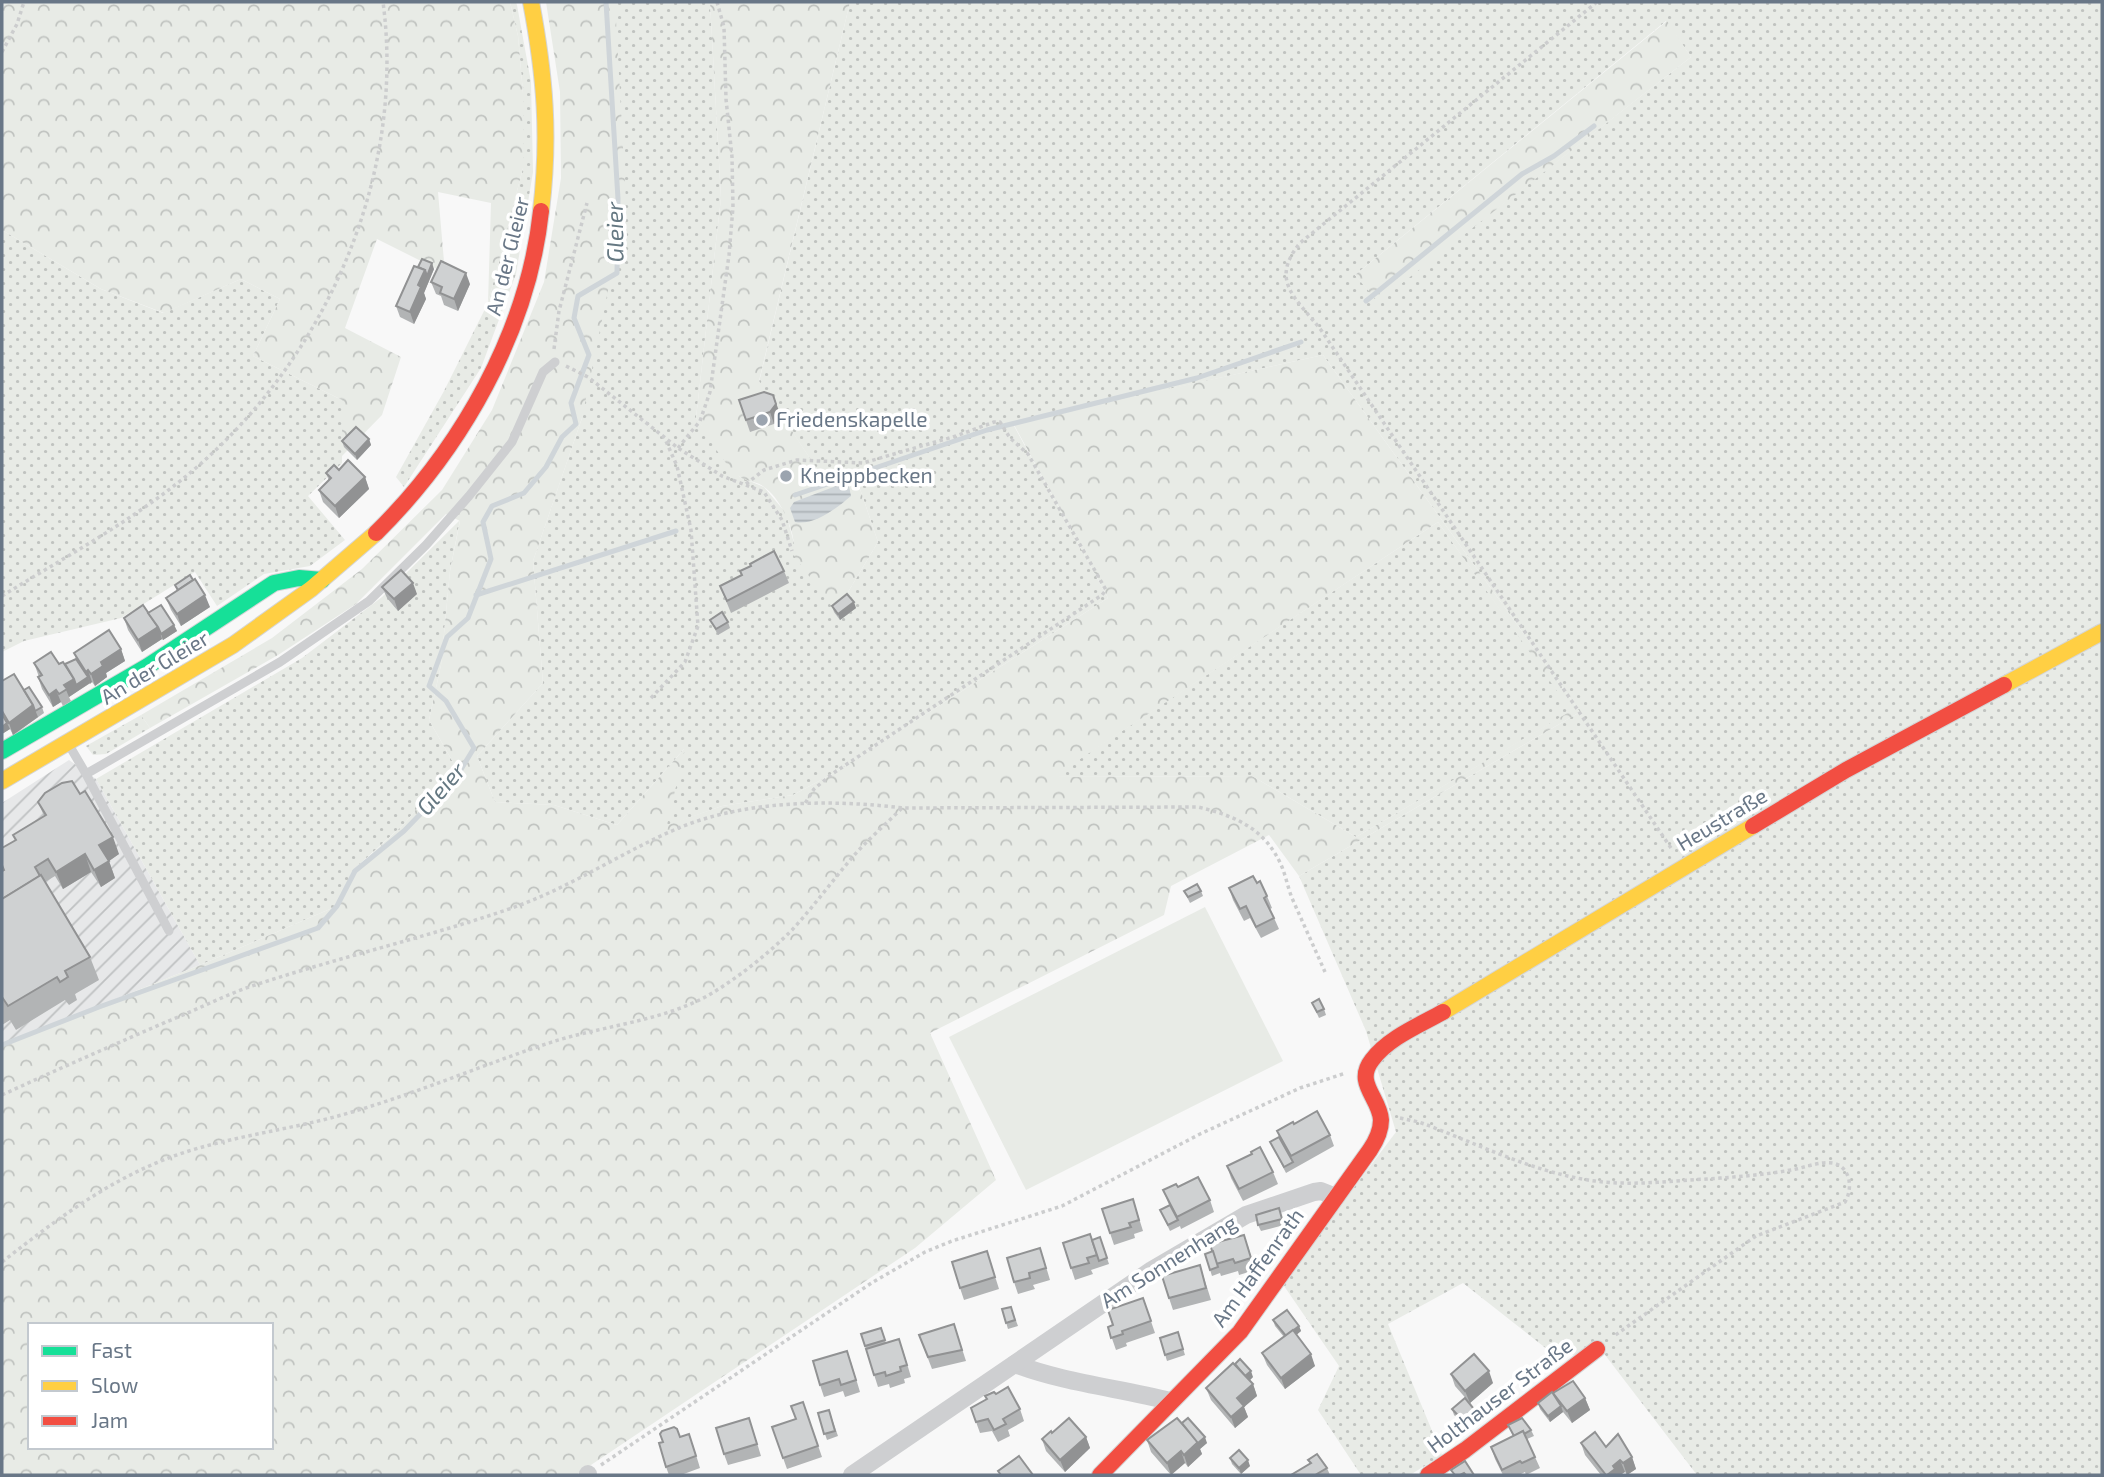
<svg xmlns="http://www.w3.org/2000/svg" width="2104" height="1477" font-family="'Exo 2',sans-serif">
	<defs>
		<pattern id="industrial-furrows" width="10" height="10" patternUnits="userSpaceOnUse" patternTransform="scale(1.75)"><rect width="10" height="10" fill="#e7e8e9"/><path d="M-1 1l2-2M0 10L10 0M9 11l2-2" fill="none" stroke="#bfc1c2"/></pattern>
		<pattern id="grass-dots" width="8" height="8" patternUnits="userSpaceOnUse" patternTransform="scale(1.75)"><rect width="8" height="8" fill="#e8ebe6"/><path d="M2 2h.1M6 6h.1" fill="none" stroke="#c0c3c0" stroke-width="1.8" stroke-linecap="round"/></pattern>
		<pattern id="forest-crowns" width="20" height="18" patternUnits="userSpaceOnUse" patternTransform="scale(1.75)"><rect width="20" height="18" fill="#e8ebe6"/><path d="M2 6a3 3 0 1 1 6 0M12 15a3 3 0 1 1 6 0" fill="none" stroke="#c0c3c0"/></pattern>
		<pattern id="water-rules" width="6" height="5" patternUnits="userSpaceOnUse" patternTransform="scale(1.75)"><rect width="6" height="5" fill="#cfd5d9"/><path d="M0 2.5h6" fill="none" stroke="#acb2b6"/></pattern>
	</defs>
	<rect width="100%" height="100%" fill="#f8f8f8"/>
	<polygon fill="url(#industrial-furrows)" points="69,760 96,779 200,965 2,1045 2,803"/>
	<g fill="url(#grass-dots)" fill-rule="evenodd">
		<polygon points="510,2 516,2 517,5 531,82 533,172 516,274 481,368 404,487 396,477 444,391 488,303 523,168 523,93 518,36"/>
		<path d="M614,2H710L721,198L696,418L740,477L764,487L786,513L795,547L836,612L878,542L857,480L819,472L759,382L850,2H2102V1475H1697L1602,1351L1557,1357L1463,1283L1388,1324L1442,1455L1410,1475H1361L1318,1410L1339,1366L1282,1283L1396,1132L1366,1031L1299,876L1580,712L1323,355L1013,424L1108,598L832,774L793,795L722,806L666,826L684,749L617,825L554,805L495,802L477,756L543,683L533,561L582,418ZM1666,21L1691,57L1378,301L1355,275Z"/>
		<polygon points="2,230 101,289 163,313 241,279 280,299 253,356 342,400 342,463 308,496 345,540 310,566 264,574 217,606 195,572 121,618 24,641 2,652"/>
		<polygon points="460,520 450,571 441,665 429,720 454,764 404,824 353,870 337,906 200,965 96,779 302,658 382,597"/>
		<polygon points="1438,522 1572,711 1356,837 1252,776 1052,777"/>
		<polygon points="141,715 150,728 106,754 93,755 86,746"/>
	</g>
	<g fill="url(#forest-crowns)" fill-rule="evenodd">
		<polygon points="2,2 510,2 518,36 523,93 523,168 488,303 491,203 438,192 445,273 377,239 345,328 401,357 382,415 342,456 342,400 253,356 280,299 241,279 164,313 101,289 2,230"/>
		<path d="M546,2H615L626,202L582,418L533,561L543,683L477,756L495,802L554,805L617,825L685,748L667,825L722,806L793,795L832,774L1108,598L1013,423L1323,355L1580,712L1299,876L1269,835L1171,886L1164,915L930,1033L996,1180L915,1248L576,1475H2V1045L200,965L337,906L353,871L404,824L454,764L429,720L441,665L450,571L460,521L446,514L356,604L278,655L150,728L141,715L272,638L362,569L442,490L492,410L544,282L561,178L560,92ZM1438,522L1571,711L1356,837L1252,776L1053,777ZM30,1325H271V1447H30Z"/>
		<path d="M710,2H850L759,381L819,472L857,480L878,542L836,612L794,556C797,535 782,499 764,487C757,481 746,482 739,476C721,462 709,436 696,418L721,198Z"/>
		<polygon points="1667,21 1691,57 1378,302 1355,275"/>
	</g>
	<polygon fill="#e8ebe6" points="1205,907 1283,1061 1026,1190 949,1037"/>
	<path fill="url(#water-rules)" d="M844,483L849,486L851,496C837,508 814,526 795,522L790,508L794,502Z"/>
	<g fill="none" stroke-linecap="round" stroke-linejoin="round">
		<g stroke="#cfd5d9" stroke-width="5">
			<polyline points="1366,301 1522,174 1554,156 1594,126"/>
			<polyline points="795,495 987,430 1197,378 1301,342"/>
			<polyline points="476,595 676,531"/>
			<polyline points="2,1045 99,1007 318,928 337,906 355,871 404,831 457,776 474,748 446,701 429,686 447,637 468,618 491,559 483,522 492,506 524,493 546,467 562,437 576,424 571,403 589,355 574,318 578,296 617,273 618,199 606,2"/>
		</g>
		<g stroke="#d4d5d6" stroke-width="18">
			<polyline id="fast" points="2,751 148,666 274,583 299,578 322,580"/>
		</g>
		<g stroke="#d4d5d6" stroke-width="18">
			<g id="slow">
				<path d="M531,2C545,76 550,136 541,211"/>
				<polyline points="2004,685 2102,632"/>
				<polyline points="2,781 233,645 311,589 376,533"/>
				<polyline points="1443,1012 1753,826"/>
			</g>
		</g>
		<g stroke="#d4d5d6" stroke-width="18">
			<g id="jam">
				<path d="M376,533C461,449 528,332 541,211"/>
				<polyline points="1753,826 1846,770 2004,685"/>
				<path d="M1100,1475L1240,1332L1370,1150C1376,1141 1381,1131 1381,1120C1380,1098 1354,1083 1372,1060C1388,1038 1420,1025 1443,1012"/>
				<polyline points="1428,1475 1465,1450 1597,1349"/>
			</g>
		</g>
		<g stroke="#cccdce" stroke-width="3.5" stroke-dasharray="3.5 3.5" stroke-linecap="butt">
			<path d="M1597,2L1300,243C1269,281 1296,298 1321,330L1673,851"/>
			<polyline points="2,52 17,24 24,2"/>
			<polyline points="554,349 559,311 587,203"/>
			<polyline points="566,366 588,377 678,448 722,476 764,492 782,520 792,551"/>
			<polyline points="678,448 700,421 710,392 729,255 733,207 732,157 726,99 724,27 717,2"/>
			<polyline points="746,484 764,470 797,460 863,463 956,436 994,422 1000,422 1010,438 1028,454 1106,590 1102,595 832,774 814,789 804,805"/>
			<path d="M2,596C68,555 138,518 197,467C327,355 406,174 383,2"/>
			<polyline points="651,698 685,662 698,626 691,530 677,466 665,439"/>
			<path d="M2,1095C56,1070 111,1046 166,1022C194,1011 221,997 249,987C336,958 425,938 512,908C569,888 619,854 674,830C742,800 830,799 903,808L1198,807C1236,816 1266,829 1282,867C1286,877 1288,888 1292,898C1303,923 1314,947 1325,972"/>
			<path d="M1400,1118L1419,1122C1476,1143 1534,1173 1595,1181C1632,1186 1670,1181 1707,1179C1735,1177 1763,1175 1791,1170C1804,1168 1819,1161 1833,1163C1851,1167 1853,1189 1845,1202L1756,1236L1614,1336"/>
			<path d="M2,1262C61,1216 119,1172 192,1150C245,1134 299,1128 352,1112C420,1092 485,1064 552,1042C602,1026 663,1021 709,995C739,977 768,954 792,930C815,905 835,877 857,852C871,837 887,823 902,808"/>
			<polyline points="601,1465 873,1282 925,1252 952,1241 1062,1206 1200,1134 1300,1088 1346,1073"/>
		</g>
		<g stroke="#cecfd1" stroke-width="9">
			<polyline points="69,745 86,774 280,662 369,601 426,545 469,496 512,442 543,372 555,362"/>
			<polyline points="86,774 169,931"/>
		</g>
		<g stroke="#cecfd1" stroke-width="18">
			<path d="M1015,1364C1065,1383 1119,1388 1170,1401"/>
			<polyline points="588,1474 588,1475"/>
			<polyline points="852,1475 1152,1270 1246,1215 1314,1192 1321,1191 1336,1197"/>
		</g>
		<use href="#fast" stroke="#16e098" stroke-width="16"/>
		<use href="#slow" stroke="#ffcf43" stroke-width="16"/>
		<use href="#jam" stroke="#f24e42" stroke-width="16"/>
	</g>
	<g fill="#b2b4b5">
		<polygon points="418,267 434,269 424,293 426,299 414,324 400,317 396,306"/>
		<polygon points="431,282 470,284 458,311 444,305 441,296 436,294"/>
		<polygon points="739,400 781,416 774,424 750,432"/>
		<polygon points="369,439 371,445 357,460 344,447 342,441"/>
		<polygon points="339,470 365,477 369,489 339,518 323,502 319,490 329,481 326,473"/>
		<polygon points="784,571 789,583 731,613 720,586"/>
		<polygon points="175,585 210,607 181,626 171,610 166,598 177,591"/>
		<polygon points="382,587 417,594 398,611 387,598"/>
		<polygon points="832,606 856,608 840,620 834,612"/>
		<polygon points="148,613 174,625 177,631 163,640 162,639 142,652 128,630 124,618"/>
		<polygon points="710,620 728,622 730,628 718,635"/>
		<polygon points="121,649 125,661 106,673 107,677 95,686 92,682 78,691 69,697 71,701 63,706 61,702 53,707 42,689 38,677 39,677 34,663 65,664 76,659 74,653"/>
		<polygon points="2,681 24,690 42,707 44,713 13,735 10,729 2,734"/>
		<polygon points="38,802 119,854 109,861 115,878 101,887 91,872 63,889 55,876 45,882 90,957 99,980 75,994 77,1000 69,1005 65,1000 16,1030 10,1020 2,1025 2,848 15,840 13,835 44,816"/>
		<polygon points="1257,883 1267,896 1272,908 1270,909 1279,929 1261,938 1250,918 1244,921 1233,900 1229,888"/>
		<polygon points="1184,891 1201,891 1203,896 1190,903"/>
		<polygon points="1312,1003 1324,1009 1326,1015 1319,1018"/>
		<polygon points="1294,1124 1330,1135 1334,1146 1286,1173 1270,1142 1279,1137 1277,1131"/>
		<polygon points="1227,1166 1273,1172 1278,1184 1243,1201 1231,1178"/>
		<polygon points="1178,1187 1210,1200 1214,1212 1181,1229 1180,1226 1170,1231 1160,1210 1169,1205 1163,1190"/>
		<polygon points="1133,1199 1143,1231 1134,1234 1135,1238 1114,1245 1102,1209"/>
		<polygon points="1279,1208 1284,1225 1261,1231 1258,1225"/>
		<polygon points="1100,1237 1109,1264 1091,1270 1093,1274 1075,1280 1063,1243 1092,1240"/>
		<polygon points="1248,1246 1255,1270 1239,1275 1238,1271 1221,1276 1220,1273 1212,1276 1205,1254"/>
		<polygon points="987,1251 999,1289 964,1300 960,1288"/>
		<polygon points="1044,1260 1050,1280 1033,1285 1035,1289 1018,1294 1014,1282"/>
		<polygon points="1200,1265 1211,1300 1173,1310 1169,1298"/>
		<polygon points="1143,1298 1155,1333 1126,1343 1127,1346 1116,1350 1108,1327 1113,1325"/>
		<polygon points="1011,1307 1018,1326 1008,1329 1002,1309"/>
		<polygon points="1273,1320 1299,1326 1301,1331 1296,1335 1315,1366 1285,1389 1267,1365 1262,1353 1284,1337 1275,1326"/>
		<polygon points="954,1324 966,1361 932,1369 919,1335"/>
		<polygon points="881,1328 886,1343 903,1350 911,1377 904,1379 905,1383 890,1388 889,1384 878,1387 861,1334"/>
		<polygon points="1178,1332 1185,1355 1167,1361 1160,1338"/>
		<polygon points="851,1362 860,1392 845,1397 843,1391 824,1397 820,1385"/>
		<polygon points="1451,1374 1493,1383 1470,1403 1455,1386"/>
		<polygon points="1253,1377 1249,1381 1253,1384 1257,1396 1244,1407 1248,1417 1235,1428 1211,1400 1206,1388"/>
		<polygon points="1553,1393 1585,1398 1590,1410 1572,1423 1563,1412 1550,1422 1540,1409 1538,1403 1554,1396"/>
		<polygon points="996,1394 1020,1409 1024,1421 1008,1430 1010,1436 998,1442 992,1431 980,1433 971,1408"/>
		<polygon points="803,1402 822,1457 787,1469 772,1427 796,1419"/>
		<polygon points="1452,1409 1478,1414 1481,1420 1468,1430 1454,1415"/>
		<polygon points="829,1410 838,1436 827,1440 818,1413"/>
		<polygon points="1182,1423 1207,1443 1200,1449 1202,1454 1188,1467 1185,1463 1171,1475 1151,1452 1147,1440"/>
		<polygon points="1508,1425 1531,1430 1534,1436 1527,1439 1535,1457 1540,1468 1526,1475 1525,1472 1519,1475 1503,1475 1495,1459 1491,1447 1513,1436"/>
		<polygon points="753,1430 761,1456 728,1465 724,1454"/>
		<polygon points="1052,1433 1086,1437 1090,1448 1065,1472 1046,1451 1042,1439"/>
		<polygon points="680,1437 693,1445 700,1468 681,1475 669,1475 666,1467"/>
		<polygon points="1581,1443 1606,1447 1632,1457 1636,1469 1627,1475 1625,1472 1620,1475 1601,1475 1585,1455"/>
		<polygon points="1230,1458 1250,1466 1241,1474 1232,1464"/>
		<polygon points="1308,1460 1327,1468 1330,1475 1291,1475 1310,1464"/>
	</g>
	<g fill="#919293">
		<polygon points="432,263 434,269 424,293 426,299 414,324 410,312 418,285 425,270"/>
		<polygon points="466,273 470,284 458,311 454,299"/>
		<polygon points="773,395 781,416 774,424 770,412"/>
		<polygon points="369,439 371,445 357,460 355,454"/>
		<polygon points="365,477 369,489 339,518 335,506"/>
		<polygon points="413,583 417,594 398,611 394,599"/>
		<polygon points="205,595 210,607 181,626 177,614"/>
		<polygon points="854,602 856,608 840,620 838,614"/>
		<polygon points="174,625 177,631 163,640 161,634"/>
		<polygon points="158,627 162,639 142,652 138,640"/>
		<polygon points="121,649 125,661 106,673 107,677 95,686 91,674 101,662"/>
		<polygon points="88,670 92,682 90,684 86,672"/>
		<polygon points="88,677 90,683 69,697 64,685 74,679"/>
		<polygon points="56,690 61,702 53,707 49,695"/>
		<polygon points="33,705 38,717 13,735 9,723"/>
		<polygon points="7,723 10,729 2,734 2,727"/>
		<polygon points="113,837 119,854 109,861 115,878 101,887 94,870 99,845"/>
		<polygon points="85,854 91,872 63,889 56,872"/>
		<polygon points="1299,1326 1301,1331 1288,1342 1286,1336"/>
		<polygon points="1311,1354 1315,1366 1285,1389 1281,1378"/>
		<polygon points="1251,1371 1253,1377 1246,1384 1244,1378"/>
		<polygon points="1489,1371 1493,1383 1470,1403 1465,1391"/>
		<polygon points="1253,1384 1257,1396 1244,1407 1248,1417 1235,1428 1231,1417 1237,1398"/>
		<polygon points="1585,1398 1590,1410 1572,1423 1567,1411"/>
		<polygon points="1561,1406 1563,1412 1550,1422 1548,1416"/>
		<polygon points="1478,1414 1481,1420 1468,1430 1466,1424"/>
		<polygon points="1086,1437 1090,1448 1065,1472 1060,1460"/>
		<polygon points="1205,1437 1207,1443 1200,1449 1202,1454 1188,1467 1184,1455"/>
		<polygon points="1181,1451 1185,1463 1171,1475 1167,1463"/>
		<polygon points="1632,1457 1636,1469 1627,1475 1623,1463"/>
		<polygon points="1248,1460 1250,1466 1241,1474 1239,1468"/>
		<polygon points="1620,1460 1625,1472 1620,1475 1607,1475 1613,1466"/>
	</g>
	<g fill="#cfd1d2" stroke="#919293" stroke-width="2">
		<polygon points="422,259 432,263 427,276 425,270 418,267"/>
		<polygon points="441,261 466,273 454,299 440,293 442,287 431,282"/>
		<polygon points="414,266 425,270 418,285 421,287 410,312 396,306"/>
		<polygon points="764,392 773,395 776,404 770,412 746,420 739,400"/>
		<polygon points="356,427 369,439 355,454 342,441"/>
		<polygon points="348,460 365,477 335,506 319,490 331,478 326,473 334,465 339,470"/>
		<polygon points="774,551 784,571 727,601 720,586 742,575 740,571 751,566 750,564"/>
		<polygon points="401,570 413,583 394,599 382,587"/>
		<polygon points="190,575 193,580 178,590 175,585"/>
		<polygon points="195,579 205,595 177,614 166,598"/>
		<polygon points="847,594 854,602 838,614 832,606"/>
		<polygon points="143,605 158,627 138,640 124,618"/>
		<polygon points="161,605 174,625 161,634 158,627 148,613"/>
		<polygon points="722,612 728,622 716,629 710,620"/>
		<polygon points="109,630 121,649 101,662 103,666 91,674 88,670 86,672 74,653"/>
		<polygon points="51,652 59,664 63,662 74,679 64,685 67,689 59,694 56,690 49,695 38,677 42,675 34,663"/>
		<polygon points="76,659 88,677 76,685 74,679 65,664"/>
		<polygon points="14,674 33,705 9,723 2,711 2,681"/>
		<polygon points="29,687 42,707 35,711 33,705 24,690"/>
		<polygon points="2,714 7,723 2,727"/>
		<polygon points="72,781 80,794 85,791 113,837 99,845 109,861 94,870 85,854 56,872 48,859 35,867 40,876 2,899 2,871 4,870 2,865 2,848 16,840 13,835 46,815 38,802 45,793 62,783"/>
		<polygon points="41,875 90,957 65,971 68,977 60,982 57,977 8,1006 2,997 2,899"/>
		<polygon points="1253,876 1257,883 1260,881 1267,896 1264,898 1274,918 1256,927 1246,906 1240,909 1229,888"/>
		<polygon points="1197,884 1201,891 1188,897 1184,891"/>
		<polygon points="1319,999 1324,1009 1317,1012 1312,1003"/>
		<polygon points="1317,1111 1330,1135 1291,1156 1277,1131 1293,1122 1294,1124"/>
		<polygon points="1279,1137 1293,1162 1284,1167 1270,1142"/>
		<polygon points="1260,1147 1273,1172 1239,1189 1227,1166 1252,1154 1251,1152"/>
		<polygon points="1198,1177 1210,1200 1177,1217 1163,1190 1176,1184 1178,1187"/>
		<polygon points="1133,1199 1139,1220 1129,1223 1131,1227 1110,1233 1102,1209"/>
		<polygon points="1170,1205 1178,1220 1168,1225 1160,1210"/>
		<polygon points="1279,1208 1282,1219 1258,1225 1256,1215"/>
		<polygon points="1090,1234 1097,1255 1087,1258 1089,1263 1071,1268 1063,1243"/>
		<polygon points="1244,1235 1251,1258 1235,1263 1233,1259 1216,1264 1210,1244"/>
		<polygon points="1100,1237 1107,1258 1099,1261 1092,1240"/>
		<polygon points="1040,1248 1046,1268 1029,1273 1030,1278 1014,1282 1007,1258"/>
		<polygon points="987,1251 995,1277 960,1288 952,1262"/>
		<polygon points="1213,1251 1218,1267 1210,1270 1205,1254"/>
		<polygon points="1200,1265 1206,1288 1169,1298 1162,1276"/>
		<polygon points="1143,1298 1151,1321 1122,1331 1123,1334 1111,1338 1108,1327 1113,1325 1108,1310"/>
		<polygon points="1011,1307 1015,1320 1006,1323 1002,1309"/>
		<polygon points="1287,1310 1299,1326 1286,1336 1273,1320"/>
		<polygon points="954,1324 962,1350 928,1357 919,1335"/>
		<polygon points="881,1328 885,1340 865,1346 861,1334"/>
		<polygon points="1293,1330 1311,1354 1281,1378 1262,1353"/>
		<polygon points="1178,1332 1183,1349 1165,1355 1160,1338"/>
		<polygon points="899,1339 907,1365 900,1367 901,1371 886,1376 885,1372 874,1375 866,1349"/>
		<polygon points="847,1351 856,1380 841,1385 839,1379 820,1385 813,1361"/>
		<polygon points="1474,1354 1489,1371 1465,1391 1451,1374"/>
		<polygon points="1240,1359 1251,1371 1245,1376 1235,1364"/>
		<polygon points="1233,1363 1253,1384 1237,1398 1244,1406 1231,1417 1206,1388"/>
		<polygon points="1573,1381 1585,1398 1567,1411 1553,1393"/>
		<polygon points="1008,1387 1020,1409 1003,1419 1006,1424 994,1430 988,1419 976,1422 971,1408 987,1399 985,1396 994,1392 996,1394"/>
		<polygon points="1552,1392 1561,1406 1548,1416 1538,1403"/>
		<polygon points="1465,1398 1478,1414 1466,1424 1452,1409"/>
		<polygon points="803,1402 818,1446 783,1458 772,1427 796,1419 791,1406"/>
		<polygon points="829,1410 835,1431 824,1434 818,1413"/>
		<polygon points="749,1418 757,1444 724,1454 716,1428"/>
		<polygon points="1069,1418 1086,1437 1060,1460 1042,1439 1051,1431 1052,1433"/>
		<polygon points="1177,1418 1198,1442 1184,1455 1181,1451 1167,1463 1147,1440"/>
		<polygon points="1188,1418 1205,1437 1198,1443 1182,1423"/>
		<polygon points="1522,1418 1531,1430 1524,1434 1523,1431 1514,1436 1508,1425"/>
		<polygon points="674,1427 677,1429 680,1437 689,1434 696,1456 666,1467 659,1443 663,1442 660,1434 662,1431"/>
		<polygon points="1523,1431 1535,1457 1522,1463 1520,1461 1502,1470 1491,1447"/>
		<polygon points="1595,1432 1606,1447 1618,1434 1632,1457 1623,1463 1620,1460 1613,1466 1615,1469 1607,1475 1606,1475 1581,1443"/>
		<polygon points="1239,1450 1248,1460 1239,1468 1230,1458"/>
		<polygon points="1317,1454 1327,1468 1317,1474 1318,1475 1291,1475 1311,1463 1308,1460"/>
		<polygon points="1019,1456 1033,1475 1001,1475 998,1471"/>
		<polygon points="1465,1461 1474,1475 1466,1475 1464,1473 1460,1475 1455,1475 1451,1470"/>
	</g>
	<g fill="#9ba4af" stroke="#fff" stroke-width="2.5">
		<circle cx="762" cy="420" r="7"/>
		<circle cx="786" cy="476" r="7"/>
	</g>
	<g text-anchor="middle" stroke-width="7" stroke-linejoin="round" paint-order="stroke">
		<g font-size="21" fill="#697787" stroke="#fff">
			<text transform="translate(508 256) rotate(-76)" y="7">An der Gleier</text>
			<text transform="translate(155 668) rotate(-31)" y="7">An der Gleier</text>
			<text transform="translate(1722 820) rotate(-31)" y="7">Heustraße</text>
			<text transform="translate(1169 1262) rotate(-32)" y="7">Am Sonnenhang</text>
			<text transform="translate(1258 1268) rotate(-54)" y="7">Am Haffenrath</text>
			<text transform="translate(1500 1396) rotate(-37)" y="7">Holthauser Straße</text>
		</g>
		<g font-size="21" fill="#697787" stroke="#fff" text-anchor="start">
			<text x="776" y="427">Friedenskapelle</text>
			<text x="800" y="483">Kneippbecken</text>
		</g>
		<g font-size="23" font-style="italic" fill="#657882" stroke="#fff">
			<text transform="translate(615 232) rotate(-91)" y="8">Gleier</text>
			<text transform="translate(441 789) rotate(-49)" y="8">Gleier</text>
		</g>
	</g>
	<rect width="2104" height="1477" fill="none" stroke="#697787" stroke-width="7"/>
	<rect x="28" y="1323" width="245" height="126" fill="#ffffff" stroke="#c3c9cf" stroke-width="2"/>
	<rect x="42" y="1346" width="35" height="10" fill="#16e098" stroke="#c3c9cf" stroke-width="2"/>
	<text x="91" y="1358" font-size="21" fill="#697787">Fast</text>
	<rect x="42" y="1381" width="35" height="10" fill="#ffcf43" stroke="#c3c9cf" stroke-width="2"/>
	<text x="91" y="1393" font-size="21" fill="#697787">Slow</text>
	<rect x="42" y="1416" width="35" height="10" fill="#f24e42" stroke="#c3c9cf" stroke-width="2"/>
	<text x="91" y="1428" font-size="21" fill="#697787">Jam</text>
</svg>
